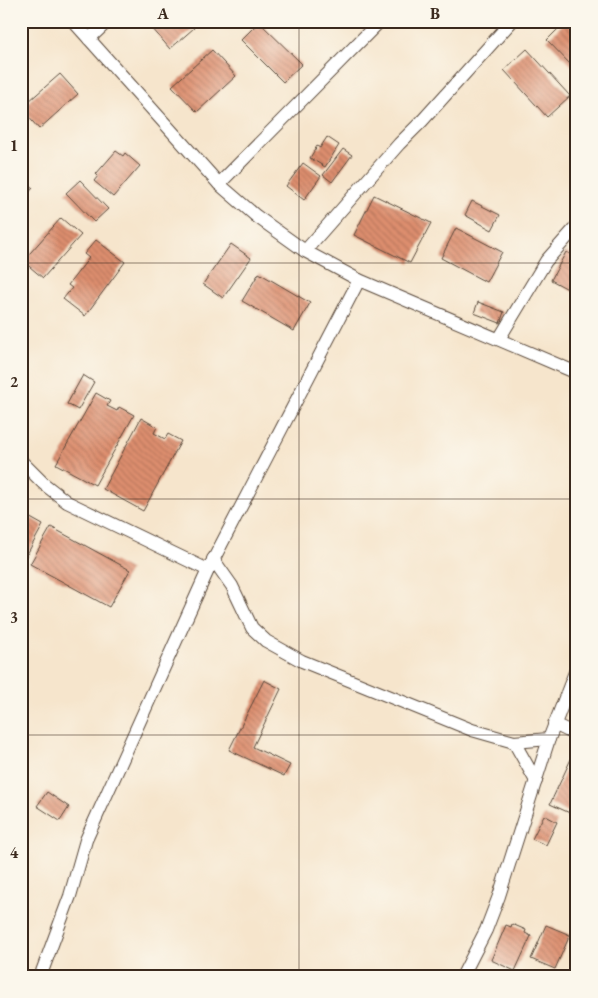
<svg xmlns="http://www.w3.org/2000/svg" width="598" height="998" font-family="'EB Garamond',serif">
	<defs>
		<pattern id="building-back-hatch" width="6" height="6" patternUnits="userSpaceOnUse" patternTransform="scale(1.25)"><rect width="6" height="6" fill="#dd8e6e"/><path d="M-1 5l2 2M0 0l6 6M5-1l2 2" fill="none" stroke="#b4745a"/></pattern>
	</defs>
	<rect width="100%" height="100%" fill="#fbf7ec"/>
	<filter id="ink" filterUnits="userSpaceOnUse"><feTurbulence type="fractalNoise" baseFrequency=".02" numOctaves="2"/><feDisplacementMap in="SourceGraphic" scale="10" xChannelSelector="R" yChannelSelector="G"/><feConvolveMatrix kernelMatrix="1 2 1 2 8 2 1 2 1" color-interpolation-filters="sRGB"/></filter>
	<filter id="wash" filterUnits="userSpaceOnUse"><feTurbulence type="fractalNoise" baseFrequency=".0096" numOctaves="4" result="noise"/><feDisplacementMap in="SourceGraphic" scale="20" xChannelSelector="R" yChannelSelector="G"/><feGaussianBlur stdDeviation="1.12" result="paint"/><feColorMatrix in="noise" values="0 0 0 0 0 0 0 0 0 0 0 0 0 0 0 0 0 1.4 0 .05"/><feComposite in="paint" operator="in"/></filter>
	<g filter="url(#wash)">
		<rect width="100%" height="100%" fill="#f6e5cc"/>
		<g id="blocks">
			<g fill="url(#building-back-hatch)">
				<polygon points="146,21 188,21 194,28 170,49"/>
				<polygon points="566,21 577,32 577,62 572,66 547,40"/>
				<polygon points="259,22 302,64 283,82 241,40"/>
				<polygon points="527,49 570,96 547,117 504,70"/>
				<polygon points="212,50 236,76 197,112 172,86"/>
				<polygon points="60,74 78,94 39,129 21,108"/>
				<polygon points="327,137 339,145 325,167 310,158 317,146 320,148"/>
				<polygon points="343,149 352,155 332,182 323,175"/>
				<polygon points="116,151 123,156 125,153 140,166 113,197 94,181 98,176 96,174"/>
				<polygon points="303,163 321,176 304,200 286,186"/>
				<polygon points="21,179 33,188 22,200 21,199"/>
				<polygon points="80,180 108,209 94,222 66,193"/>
				<polygon points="374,195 431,223 410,263 354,235"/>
				<polygon points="472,201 500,215 492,230 465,215"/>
				<polygon points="61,218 81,235 43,278 23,261"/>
				<polygon points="456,228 502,252 486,282 441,258"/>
				<polygon points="96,240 125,262 85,316 63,299 72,288 68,285 89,258 84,254"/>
				<polygon points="231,244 251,258 223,298 203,284"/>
				<polygon points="566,252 577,257 577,294 551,280"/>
				<polygon points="259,273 310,303 294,331 242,301"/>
				<polygon points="478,302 504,312 500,323 474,313"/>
				<polygon points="83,375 94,382 78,410 67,404"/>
				<polygon points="96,393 110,401 107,406 117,411 119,407 134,415 95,485 56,464"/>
				<polygon points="141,418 157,427 154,433 165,439 168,434 181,441 143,511 103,489"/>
				<polygon points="25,515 43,525 25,558 21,556 21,523"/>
				<polygon points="51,527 130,570 109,607 30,564"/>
				<polygon points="264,680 281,689 253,747 290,765 284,776 229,750"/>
				<polygon points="577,710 577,725 571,721"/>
				<polygon points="571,759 577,761 577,803 572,814 550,804"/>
				<polygon points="47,792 69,807 60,821 37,806"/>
				<polygon points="544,815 557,822 546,845 532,839"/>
				<polygon points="512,924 526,930 525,933 531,936 515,971 491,960 506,925 511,927"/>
				<polygon points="546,925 570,935 555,969 531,959"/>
			</g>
		</g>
	</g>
	<g filter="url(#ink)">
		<use href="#blocks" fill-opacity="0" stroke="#574638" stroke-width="1"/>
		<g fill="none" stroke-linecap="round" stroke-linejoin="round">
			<g stroke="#574638" stroke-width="14">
				<g id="minor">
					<polyline points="73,21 219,184 256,216 305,251 359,280 577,373"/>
					<polyline points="89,39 108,21"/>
					<polyline points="219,184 380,21"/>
					<polyline points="305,251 399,144 422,121 512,21"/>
					<polyline points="499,339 546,261 577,226"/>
					<polyline points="21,461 44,484 67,502 208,570"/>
					<polyline points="213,559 232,586 252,628 266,641 302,661 472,730 514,742 549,739"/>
					<polyline points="554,724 577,735"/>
					<polyline points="514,742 536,781"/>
					<polyline points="40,977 70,896 86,840 208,570 359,280"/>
					<polyline points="462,977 486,930 499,896 549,739 577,667"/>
				</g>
			</g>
			<use href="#minor" stroke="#fff" stroke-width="12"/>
		</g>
	</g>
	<path fill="none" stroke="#3b2a1e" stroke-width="1" stroke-opacity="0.55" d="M299,21V977M21,263H577M21,499H577M21,735H577"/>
	<rect width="598" height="998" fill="none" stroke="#fbf7ec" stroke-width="55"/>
	<rect x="28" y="28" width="542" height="942" fill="none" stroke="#3b2a1e" stroke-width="2"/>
	<g font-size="16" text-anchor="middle" font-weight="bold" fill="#3b2a1e">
		<text x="163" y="19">A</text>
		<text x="435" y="19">B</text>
		<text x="14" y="151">1</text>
		<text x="14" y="387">2</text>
		<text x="14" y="623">3</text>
		<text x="14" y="858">4</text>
	</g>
</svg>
